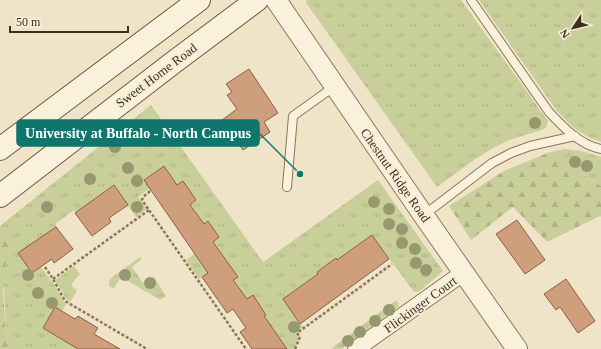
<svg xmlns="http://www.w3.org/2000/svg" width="601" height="349" font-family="Georgia,serif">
	<defs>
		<pattern id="grass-tufts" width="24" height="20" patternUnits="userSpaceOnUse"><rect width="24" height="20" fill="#c9cf9b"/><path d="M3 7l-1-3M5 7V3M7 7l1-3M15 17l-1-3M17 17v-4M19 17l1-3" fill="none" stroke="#aeb285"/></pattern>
		<pattern id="forest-firs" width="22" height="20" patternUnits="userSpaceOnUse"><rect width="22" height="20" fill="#c9cf9b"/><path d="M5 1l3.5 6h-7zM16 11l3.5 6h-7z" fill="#aeb285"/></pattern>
	</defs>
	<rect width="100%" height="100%" fill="#f0e4c8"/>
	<g fill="url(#grass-tufts)">
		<path d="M306,0H461L548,121L546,128C532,134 518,136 505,142C480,154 459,171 437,187L307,4Z"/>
		<polygon points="479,0 601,0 601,142 590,138 574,128 557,111"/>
		<polygon points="151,105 263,262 378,180 443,271 421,290 418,292 414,292 372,235 356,246 340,265 336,259 317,272 321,278 299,288 283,299 303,327 295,333 299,338 294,349 287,349 278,335 273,338 260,319 266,314 253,295 247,299 233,280 226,261 199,279 186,260 219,237 208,221 203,224 190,205 196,200 183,182 177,185 164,166 144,179 150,188 138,197 147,209 136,217 113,185 95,199 78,216 74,210 55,224 59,230 40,243 19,253 32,273 41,267 53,283 64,302 67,303 62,311 55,308 43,328 63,340 85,349 7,349 1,225"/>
		<polygon points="565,149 581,151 601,157 601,186 550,152"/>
		<polygon points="140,257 141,258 141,260 132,267 143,283 152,277 154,277 166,296 160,300 121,277 114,288 112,288 109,286 109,281 111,278"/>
		<polygon points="74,266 80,274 71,285 77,291 70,302 67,300 55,280"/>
		<polygon points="395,301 397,301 399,303 398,307 342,349 332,349 333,347"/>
	</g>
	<g fill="url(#forest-firs)">
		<polygon points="550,152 601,186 601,217 600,216 547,242 513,207 471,240 449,206 504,171"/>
		<polygon points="1,225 13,243 6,260 3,290 7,349 0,349 0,226"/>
	</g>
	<g fill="#cf9f7d" stroke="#8d5f41">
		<polygon points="249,69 278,113 264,122 270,132 243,150 222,120 237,109 227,95 232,92 226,84"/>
		<polygon points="164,166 177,185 183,181 196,200 190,205 204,224 208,221 219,237 213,242 238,277 233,280 247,299 253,295 266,315 264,316 287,349 252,349 240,332 246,328 233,309 227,313 202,277 208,273 144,180"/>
		<polygon points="114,185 128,205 109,218 111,222 92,236 75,213"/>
		<polygon points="517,220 545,260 525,274 496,234"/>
		<polygon points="56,227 73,249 54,263 52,259 32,273 18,253"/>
		<polygon points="372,235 389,259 300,324 283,299 318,274 317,272 336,258 337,260"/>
		<polygon points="566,279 595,321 578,333 560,307 556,310 544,294"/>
		<polygon points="55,307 75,319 78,316 98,328 94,334 120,349 78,349 43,328"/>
	</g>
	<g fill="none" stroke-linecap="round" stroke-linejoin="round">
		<g stroke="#8d765c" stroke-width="10">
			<g id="service">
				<path d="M471,0L549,112C563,127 580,145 601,149"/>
				<polyline points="287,187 293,116 335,86"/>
				<polyline points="424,215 492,163 511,153 530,146 575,136"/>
			</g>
		</g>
		<g stroke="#8d765c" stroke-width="18">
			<polyline id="minor" points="356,349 463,273"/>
		</g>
		<g stroke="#8d765c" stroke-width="22">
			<polyline id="tertiary" points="276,0 424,216 517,349"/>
		</g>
		<g stroke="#6f573f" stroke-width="24">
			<g id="secondary">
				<polyline points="0,149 199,0"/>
				<polyline points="0,196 174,62 257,0"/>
			</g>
		</g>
		<g stroke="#8d765c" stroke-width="2.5" stroke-dasharray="3 2" stroke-linecap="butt">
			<polyline points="150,191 143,197 142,200 246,349"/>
			<polyline points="45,267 53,279 65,301 147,349"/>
			<polyline points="53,279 149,210"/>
			<polyline points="295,349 300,337 297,333 392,264"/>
		</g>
		<use href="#service" stroke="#faf1dc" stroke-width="8"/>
		<use href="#minor" stroke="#faf1dc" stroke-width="16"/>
		<use href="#tertiary" stroke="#faf1dc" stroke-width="20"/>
		<use href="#secondary" stroke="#faf1dc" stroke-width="22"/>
	</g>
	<g fill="#96986f">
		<circle cx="535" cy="123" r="6"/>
		<circle cx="115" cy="147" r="6"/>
		<circle cx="575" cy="162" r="6"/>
		<circle cx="587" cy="166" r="6"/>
		<circle cx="128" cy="168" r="6"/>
		<circle cx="90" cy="179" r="6"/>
		<circle cx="137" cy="181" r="6"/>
		<circle cx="374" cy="202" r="6"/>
		<circle cx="47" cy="207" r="6"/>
		<circle cx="137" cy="207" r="6"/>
		<circle cx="389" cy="209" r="6"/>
		<circle cx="389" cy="224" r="6"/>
		<circle cx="402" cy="229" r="6"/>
		<circle cx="402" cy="243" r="6"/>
		<circle cx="415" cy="249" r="6"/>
		<circle cx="416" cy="263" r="6"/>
		<circle cx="426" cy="270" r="6"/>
		<circle cx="28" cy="275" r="6"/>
		<circle cx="125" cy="275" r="6"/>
		<circle cx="150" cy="283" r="6"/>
		<circle cx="38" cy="293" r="6"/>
		<circle cx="52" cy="303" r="6"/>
		<circle cx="389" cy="310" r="6"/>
		<circle cx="375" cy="321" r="6"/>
		<circle cx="294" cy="327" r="6"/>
		<circle cx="360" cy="332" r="6"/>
		<circle cx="348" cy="341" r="6"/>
	</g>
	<g text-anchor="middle" stroke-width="4" stroke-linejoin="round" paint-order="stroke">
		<g font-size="13" fill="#3d2e20" stroke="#f7eed8">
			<text transform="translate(156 75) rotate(-37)" y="5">Sweet Home Road</text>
			<text transform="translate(396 175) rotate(55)" y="5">Chestnut Ridge Road</text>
			<text transform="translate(420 304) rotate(-36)" y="5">Flickinger Court</text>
		</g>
	</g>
	<path fill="none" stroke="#0f766e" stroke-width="1.5" d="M300 174L259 133"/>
	<circle fill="#0f766e" stroke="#f7eed8" stroke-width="1.5" cx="300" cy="174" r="4"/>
	<rect fill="#0f766e" stroke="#0f766e" stroke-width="1.5" x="17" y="120" width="242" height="26" rx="4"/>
	<g font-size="14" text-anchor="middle" font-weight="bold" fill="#fff">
		<text x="138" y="138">University at Buffalo - North Campus</text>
	</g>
	<g transform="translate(573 28) rotate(235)" stroke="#f7eed8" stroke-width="3" paint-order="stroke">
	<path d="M0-3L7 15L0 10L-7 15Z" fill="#3d2e20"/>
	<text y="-6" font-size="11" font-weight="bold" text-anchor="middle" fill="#3d2e20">N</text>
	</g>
	<path d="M10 26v6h118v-6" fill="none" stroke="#3d2e20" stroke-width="2"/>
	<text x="16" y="26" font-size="12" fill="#3d2e20" stroke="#f7eed8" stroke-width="3" paint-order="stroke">50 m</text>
</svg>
